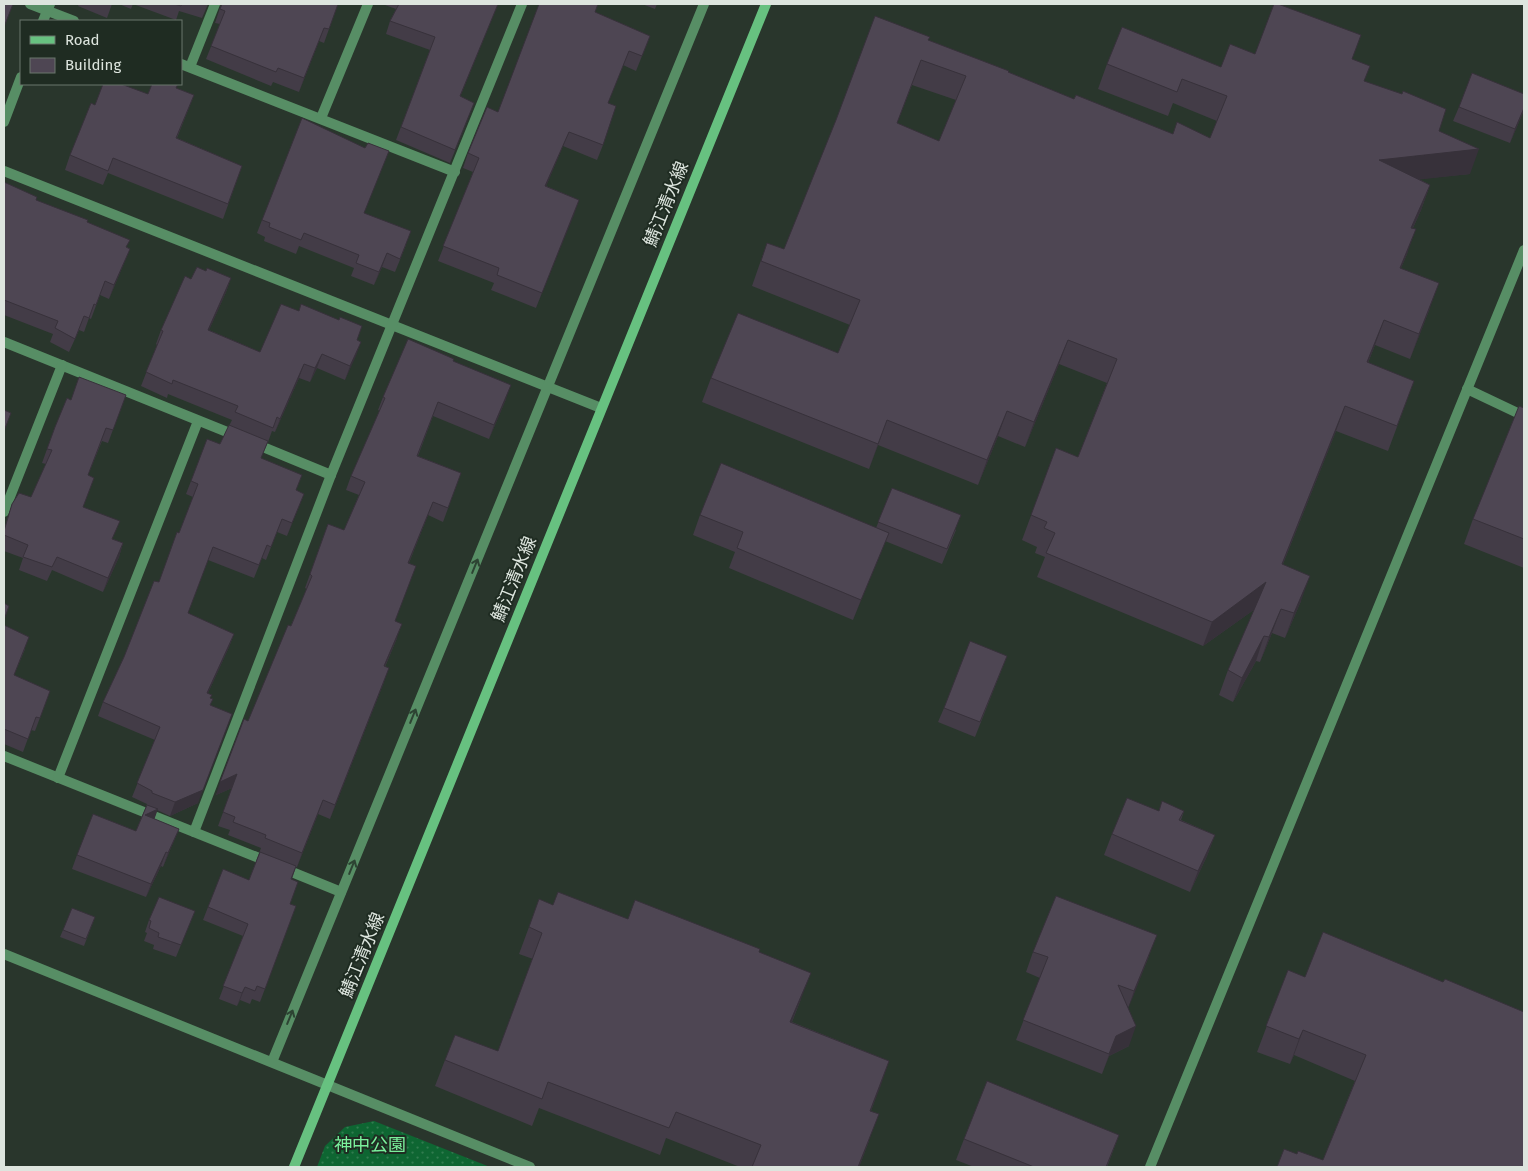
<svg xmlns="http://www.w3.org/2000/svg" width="1528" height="1171" font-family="'Fira Sans','Noto Sans JP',sans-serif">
	<defs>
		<pattern id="grass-dots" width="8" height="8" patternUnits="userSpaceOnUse" patternTransform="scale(1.25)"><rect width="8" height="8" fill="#0e6632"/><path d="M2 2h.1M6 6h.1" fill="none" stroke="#317c4f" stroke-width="1.8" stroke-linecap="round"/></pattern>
	</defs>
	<rect width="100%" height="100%" fill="#29362c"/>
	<polygon fill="url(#grass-dots)" points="374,1121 490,1167 317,1167 325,1146 345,1127"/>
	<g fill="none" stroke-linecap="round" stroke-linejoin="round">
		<g stroke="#578e65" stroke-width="10">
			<polyline points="30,4 74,21"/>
			<polyline points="43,21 50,4"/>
			<polyline points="181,64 455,172"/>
			<polyline points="190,67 215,4"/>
			<polyline points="321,118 368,4"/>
			<polyline points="4,122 21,77"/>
			<polyline points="4,171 601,408"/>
			<polyline points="4,342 237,436"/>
			<polyline points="1467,389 1524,416"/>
			<polyline points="253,443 331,475"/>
			<polyline points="4,512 62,365"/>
			<polyline points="4,756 269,862"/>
			<polyline points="58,778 198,421"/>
			<polyline points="194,832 331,475 522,4"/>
			<polyline points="282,868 341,892"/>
			<polyline points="272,1062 704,4"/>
		</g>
		<g stroke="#578e65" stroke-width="10">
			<polyline points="4,954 530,1167"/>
			<polyline points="1150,1167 1524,250"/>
		</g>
		<polyline stroke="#67c180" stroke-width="10" points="294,1167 766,4"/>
	</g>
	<g fill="#433c47" fill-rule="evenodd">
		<polygon points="79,4 112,4 107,18 78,6"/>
		<polygon points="119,4 208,4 202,18 179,11 176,20 133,4 131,9"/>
		<polygon points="221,4 338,4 324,43 319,41 299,92 273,82 271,86 206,59 220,24 215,23 221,5"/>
		<polygon points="385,4 498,4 460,97 474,103 450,163 396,140 430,50 386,34 390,21 396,9 385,5"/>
		<polygon points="642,4 657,4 655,9"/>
		<polygon points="595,12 650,36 636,71 623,65 608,103 603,145 597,160 563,146 546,186 579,200 536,308 491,290 494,283 438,261 473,172 463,168 468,153 498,112"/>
		<path d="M928,40L1008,72L1074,99L1173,134L1210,138L1217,121L1173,103L1168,116L1098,89L1107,64L1221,67L1255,54L1353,59L1364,81L1439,131L1470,174L1419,179L1430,185L1421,210L1413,228L1407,254L1401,268L1430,308L1410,359L1375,345L1368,363L1414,381L1388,451L1336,431L1283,564L1301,601L1285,638L1272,633L1260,662L1256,661L1233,702L1219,695L1228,670L1255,609L1203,646L1037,577L1045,557L1035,553L1037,547L1022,540L1056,448L1078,457L1107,383L1059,364L1025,447L998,436L978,485L878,445L869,469L702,402L711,378L838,353L850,325L752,286L767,243L784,249ZM912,85L956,100L939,141L897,123Z"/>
		<polygon points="176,88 194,95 177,138 242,166 223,219 108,173 103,185 65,170 70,155 95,105 148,94"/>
		<polygon points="1524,94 1524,110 1510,143 1453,121 1459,107"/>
		<polygon points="4,182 36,200 87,222 130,249 109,299 100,295 91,319 89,318 84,332 79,330 69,352 50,342 53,334 4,315"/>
		<polygon points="365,213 406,245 395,272 382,267 374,285 351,276 354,268 299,246 296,254 264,241 265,237 257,233 262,220"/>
		<polygon points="206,271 231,278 226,292 209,330 260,352 357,340 361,342 345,380 317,368 310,382 299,378 275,432 272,431 268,442 261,458 296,490 304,494 287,536 277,532 266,560 262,558 254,578 208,560 188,613 234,634 229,647 208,693 210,698 211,705 198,803 170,816 157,810 154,819 179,829 173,843 163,867 161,866 146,897 72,869 77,855 136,831 147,804 132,797 155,740 98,716 103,702 159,582 179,533 193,497 186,494 191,481 220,444 232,420 168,394 167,398 141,386 157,345 156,344 161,330 191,279"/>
		<polygon points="453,361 506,399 489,439 433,416 418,456 461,473 443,522 428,515 409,563 395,622 397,638 385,667 384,682 330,819 318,814 297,867 296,867 292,879 290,904 296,906 260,1002 252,999 250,1004 240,1000 237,1006 219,999 243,936 203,920 208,907 249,880 261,848 228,835 230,830 218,826 232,788 216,795 307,589 305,588 328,524 344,530 359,495 346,490 351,476 380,411 378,410 383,397"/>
		<polygon points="126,395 108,443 102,441 88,475 94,478 83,507 113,539 123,543 119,557 103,592 52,570 47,581 19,570 23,558 4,551 4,530 12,504 31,497 46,464 42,463 55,427"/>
		<polygon points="1524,408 1524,568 1464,544 1473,519"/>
		<polygon points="892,488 956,530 942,564 885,541 853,620 729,568 735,552 693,535 700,515 876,528"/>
		<polygon points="4,625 25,649 14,675 50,691 35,731 31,730 23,752 4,744"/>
		<polygon points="1007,656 975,737 938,722 944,708"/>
		<polygon points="1159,811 1184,811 1181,820 1215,835 1207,856 1190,892 1104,855 1112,834"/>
		<polygon points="553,905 628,919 759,952 801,999 792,1022 889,1061 871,1111 869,1141 859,1167 740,1167 666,1138 660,1155 539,1108 532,1126 435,1086 445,1060 498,1051 533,959 519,954 529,927"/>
		<polygon points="195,911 176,957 153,949 154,945 144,941 147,933 145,932 149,920"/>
		<polygon points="95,917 84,946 60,937 63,930"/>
		<polygon points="1033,952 1149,956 1128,1008 1129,1046 1109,1056 1102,1074 1016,1040 1040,978 1026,972"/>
		<polygon points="1288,970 1524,1167 1277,1167 1297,1154 1323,1160 1355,1081 1294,1055 1290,1064 1257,1052"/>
		<polygon points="1119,1135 1107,1167 974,1167 956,1160 964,1139"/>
	</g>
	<g fill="#37313a">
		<polygon points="498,4 455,109 460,96"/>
		<polygon points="324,28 319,41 299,92 304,78"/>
		<polygon points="1524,108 1524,110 1510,143 1515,129"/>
		<polygon points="569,132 563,146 540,201 545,186"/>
		<polygon points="1479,149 1470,174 1370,185 1379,160"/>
		<polygon points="1430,185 1421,210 1402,252 1411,228"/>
		<polygon points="579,200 574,215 536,308 542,293"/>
		<polygon points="1416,229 1407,254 1391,292 1400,268"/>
		<polygon points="130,249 124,263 109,299 114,285"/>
		<polygon points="387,253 382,267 374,285 379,272"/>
		<polygon points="231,278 226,292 203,344 208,330"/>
		<polygon points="1439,283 1430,308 1410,359 1419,334"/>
		<polygon points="1384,320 1375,345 1358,387 1367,362"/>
		<polygon points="1068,340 1059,364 1025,447 1034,422"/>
		<polygon points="361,342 356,356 345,380 350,366"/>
		<polygon points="322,354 317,368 310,382 315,368"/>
		<polygon points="304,364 299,378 275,432 280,419"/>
		<polygon points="511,385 506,399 489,439 494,425"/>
		<polygon points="1345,406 1336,431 1273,588 1282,564"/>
		<polygon points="1007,411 998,436 978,485 987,460"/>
		<polygon points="887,420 878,445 869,469 878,444"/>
		<polygon points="304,494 299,507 287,536 292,523"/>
		<polygon points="433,502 428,515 403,576 408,563"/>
		<polygon points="889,533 881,553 853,620 861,600"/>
		<polygon points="123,543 119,557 103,592 108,578"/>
		<polygon points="1310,576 1301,601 1285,638 1294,613"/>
		<polygon points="1266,582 1258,607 1203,646 1212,622"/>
		<polygon points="1281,609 1272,633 1260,662 1269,637"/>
		<polygon points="402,624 397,638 379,680 384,666"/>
		<polygon points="234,634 229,647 202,706 207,693"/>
		<polygon points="1264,636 1256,661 1233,702 1242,678"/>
		<polygon points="389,668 384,682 330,819 335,805"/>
		<polygon points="232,714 198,803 170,816 175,802"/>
		<polygon points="237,774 232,788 216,795 220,782"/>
		<polygon points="323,800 318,814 297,867 302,853"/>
		<polygon points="158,809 153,823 145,815"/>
		<polygon points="179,829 173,843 163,867 168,853"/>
		<polygon points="1215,835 1207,856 1190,892 1198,871"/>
		<polygon points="166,852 161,866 146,897 151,884"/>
		<polygon points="1157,935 1149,956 1127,1012 1134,991"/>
		<polygon points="811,973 801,999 781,1048 790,1022"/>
		<polygon points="245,987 240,1000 237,1006 242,993"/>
		<polygon points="1136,1026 1129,1046 1109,1056 1102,1074 1116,1036"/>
		<polygon points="1303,1030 1294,1055 1290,1064 1299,1039"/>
		<polygon points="889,1061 880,1088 860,1137 870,1111"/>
		<polygon points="879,1114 859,1167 858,1167"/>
	</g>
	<g fill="#4e4653" stroke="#37313a" fill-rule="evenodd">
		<polygon points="4,4 13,4 4,27"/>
		<polygon points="174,4 182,4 181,6"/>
		<polygon points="222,4 338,4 329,29 324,28 304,78 278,68 276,72 211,46 225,11 220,9"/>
		<polygon points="399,4 498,4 460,96 474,103 455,150 401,127 435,37 390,21"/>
		<polygon points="539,4 598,4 595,12 650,36 642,56 629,51 608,103 616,106 603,145 569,132 545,186 579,200 542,293 497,275 499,268 443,246 479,158 468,153 487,107 498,112"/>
		<path d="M1274,4H1278L1361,35L1352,59L1370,66L1364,81L1402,94L1403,91L1446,109L1439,131L1479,149L1379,160L1430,185L1411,228L1416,229L1400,268L1439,283L1419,334L1384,320L1367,362L1414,381L1397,426L1345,406L1282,564L1310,576L1294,613L1281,609L1269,637L1264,636L1242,678L1228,670L1266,582L1212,622L1046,553L1055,533L1044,528L1047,522L1031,515L1056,448L1078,457L1117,359L1068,340L1034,422L1007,411L987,460L887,420L878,444L711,378L738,313L838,353L860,300L761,261L767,243L784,249L836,120L875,16L930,37L928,40L1009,71L1008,72L1074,99L1076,95L1173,134L1177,122L1210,138L1227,96L1182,79L1177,92L1107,64L1122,27L1221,67L1230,44L1255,54ZM921,60L966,76L939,141L897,123Z"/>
		<polygon points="1472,73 1524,94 1524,108 1515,129 1459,107"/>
		<polygon points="103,84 121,84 148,94 152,84 178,84 176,88 194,95 176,138 242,166 228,204 113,158 108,171 70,155 91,103 95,105"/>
		<polygon points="302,118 365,148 368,143 389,151 364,213 411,231 400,259 387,253 379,272 356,263 359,255 304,233 301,240 269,227 270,223 262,220"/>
		<polygon points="4,182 37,197 36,200 88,220 87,222 130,240 126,247 130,249 114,285 105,281 96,305 94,304 89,318 84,316 75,339 55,328 58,321 4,300 4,301"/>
		<polygon points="197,267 206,271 207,268 231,278 208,330 260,352 281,304 299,311 301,304 339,320 340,317 362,326 357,340 361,342 350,366 322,354 315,368 304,364 280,419 277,417 273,428 235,412 238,406 173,380 172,384 146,372 163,331 161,330 185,276 191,279"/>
		<polygon points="408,339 454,359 453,361 511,385 494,425 438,402 417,456 461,473 448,508 433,502 408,563 416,566 395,621 402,624 384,666 389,668 335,805 323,800 302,853 265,838 266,835 233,822 235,817 223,812 237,774 220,782 244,719 248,721 288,625 291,626 312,576 310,574 328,524 344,530 365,482 351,476 385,398 383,397"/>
		<polygon points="79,377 126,395 113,430 106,428 88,475 94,478 83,507 120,521 112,539 123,543 108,578 57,557 52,567 23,557 28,545 4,535 4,531 12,504 19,493 31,497 52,450 47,449 55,427 67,398 71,400"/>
		<polygon points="1519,406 1524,408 1524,539 1473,519"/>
		<polygon points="4,410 11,413 4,431"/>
		<polygon points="229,425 268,441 261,458 302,475 296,490 304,494 292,523 282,519 271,547 267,545 259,565 213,547 188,613 234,634 207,693 212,695 210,698 213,699 210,705 232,714 203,790 175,802 152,793 152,791 137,783 160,727 103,702 124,657 154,581 159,582 177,532 179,533 198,484 191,481 207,439 220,444"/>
		<polygon points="721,463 889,533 861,600 737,548 743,532 700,515"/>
		<polygon points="892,488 961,515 947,549 878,522"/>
		<polygon points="4,603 9,606 4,620"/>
		<polygon points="4,625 29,637 14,675 50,691 40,718 36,717 28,739 4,729"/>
		<polygon points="970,641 1007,656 980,722 944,708"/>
		<polygon points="1127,798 1159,811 1162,801 1184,811 1179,820 1215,835 1198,871 1112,834"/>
		<polygon points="147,805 158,809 145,815 179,829 168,853 166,852 151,884 77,855 93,814 136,831"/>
		<polygon points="260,852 296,866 291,879 298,882 290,904 296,906 265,989 257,986 255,991 245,987 242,993 223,986 248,924 208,907 223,869 249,880"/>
		<polygon points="558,892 628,919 635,900 760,949 759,952 811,973 790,1022 889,1061 870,1111 879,1114 858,1167 752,1167 761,1145 676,1112 669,1128 548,1082 542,1099 445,1060 455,1035 498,1051 542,933 529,927 539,899 553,905"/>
		<polygon points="1056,896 1157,935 1134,991 1118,985 1136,1026 1116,1036 1109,1054 1023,1020 1048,957 1033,952"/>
		<polygon points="159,897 195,911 181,945 158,937 159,933 149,928 151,921 149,920"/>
		<polygon points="72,908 95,917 86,939 63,930"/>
		<polygon points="1323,932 1443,982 1445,979 1524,1012 1524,1167 1277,1167 1284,1149 1297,1154 1298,1151 1323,1160 1366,1055 1303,1030 1299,1039 1266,1026 1288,970 1305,977"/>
		<polygon points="987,1081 1119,1135 1106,1167 1034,1167 964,1139"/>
	</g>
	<defs><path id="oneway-shaft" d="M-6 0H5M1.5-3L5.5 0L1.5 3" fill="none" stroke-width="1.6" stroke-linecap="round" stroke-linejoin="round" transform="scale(1.25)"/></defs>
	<g stroke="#2d4433">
		<use href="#oneway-shaft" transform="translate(475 566) rotate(-68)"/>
		<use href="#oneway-shaft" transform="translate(413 716) rotate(-68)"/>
		<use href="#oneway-shaft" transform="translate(352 867) rotate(-68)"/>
		<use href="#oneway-shaft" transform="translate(290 1017) rotate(-68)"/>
	</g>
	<g text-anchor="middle" stroke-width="4" stroke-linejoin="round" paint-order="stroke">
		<g font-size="18" fill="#dde5de" stroke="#1f2c22">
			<text transform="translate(666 204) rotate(-68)" y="6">鯖江清水線</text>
			<text transform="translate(514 579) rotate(-68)" y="6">鯖江清水線</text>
			<text transform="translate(362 955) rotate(-68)" y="6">鯖江清水線</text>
		</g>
		<g font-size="18" fill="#7af09c" stroke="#1f2c22">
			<text x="370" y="1151">神中公園</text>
		</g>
	</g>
	<rect width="1528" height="1171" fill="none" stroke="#dde5de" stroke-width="10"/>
	<rect x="20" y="20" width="162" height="65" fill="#1f2c22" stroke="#6b766d"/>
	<rect x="30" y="36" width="25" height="8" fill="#67c180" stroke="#6b766d"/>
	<text x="65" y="45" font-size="15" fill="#dde5de">Road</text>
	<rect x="30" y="58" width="25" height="15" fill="#4e4653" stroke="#6b766d"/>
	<text x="65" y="70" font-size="15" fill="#dde5de">Building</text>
</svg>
